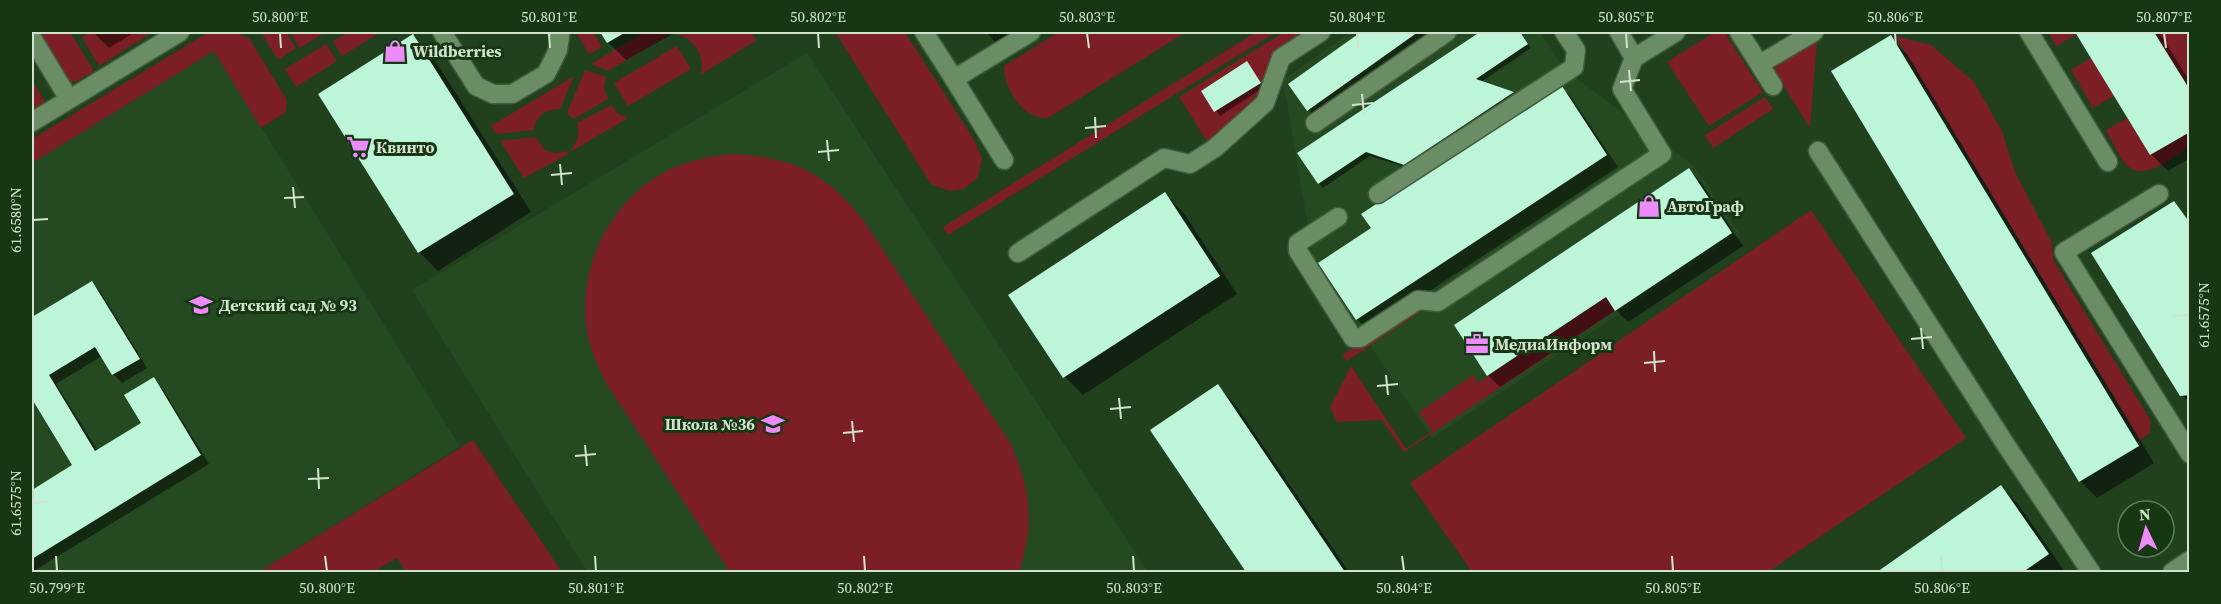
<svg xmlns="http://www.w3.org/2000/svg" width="2221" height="604" font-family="'Source Serif 4',serif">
	<rect width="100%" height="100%" fill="#21401e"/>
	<g fill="#254a21">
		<polygon points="1351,32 1540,32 1564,69 1694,166 1740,234 1432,438 1314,262 1283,80"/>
		<polygon points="214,51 460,447 259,572 32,572 32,163"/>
		<polygon points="807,53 1148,572 588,572 578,557 412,290"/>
	</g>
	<g fill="#7c1e25">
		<polygon points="36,32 70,32 94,71 75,82 68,81"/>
		<polygon points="91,32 153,32 99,66 82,37"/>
		<polygon points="209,32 233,32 249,38 287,100 286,112 261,128 214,51 32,163 32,139"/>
		<polygon points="261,32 286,32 296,48 278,60"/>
		<polygon points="290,32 326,32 300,48"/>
		<polygon points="348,32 381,32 342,56 333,41"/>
		<polygon points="576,32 593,32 602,47 589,54"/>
		<path d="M645,32H751L757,40L700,75C708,56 690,32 670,34L608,71L591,64Z"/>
		<polygon points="835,32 905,32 973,138 982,158 978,177 964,189 949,191 931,184"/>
		<path d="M1059,32H1186L1048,118C1023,120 1004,89 1004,66Z"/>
		<polygon points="1256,32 1276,32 948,235 943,227"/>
		<polygon points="1284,32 1313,32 1261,100 1212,144 1207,141 1179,97"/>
		<polygon points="1715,32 1724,32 1763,92 1709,126 1667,62"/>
		<polygon points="2048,32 2075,32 2077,34 2056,46"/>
		<polygon points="2154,32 2189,32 2189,90"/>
		<polygon points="1895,36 1931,45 1974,82 2002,131 2015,172 2051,241 2054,261 2151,421 2150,433 2140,440"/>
		<polygon points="1817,41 1810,128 1772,67"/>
		<polygon points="326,44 337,61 296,87 285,69"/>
		<polygon points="677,46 691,69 628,106 614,83"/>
		<polygon points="2091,58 2114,96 2093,108 2071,70"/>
		<polygon points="585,70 606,77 604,87 608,99 574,119 567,113"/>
		<path d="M574,76L560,109C545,110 536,115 534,130L496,134L491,126Z"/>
		<polygon points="32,80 45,102 32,110"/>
		<polygon points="1765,97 1773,109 1713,148 1705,135"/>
		<path d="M611,105L618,114L628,118L572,151L571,149C578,141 580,135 577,123Z"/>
		<path d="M2127,118L2150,155L2189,132V147C2175,155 2146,181 2129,167C2119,158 2112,141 2106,130Z"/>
		<polygon points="535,137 546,151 556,153 566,151 568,154 524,178 500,141"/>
		<path d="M728,154C795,156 832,175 870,230L1009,441C1031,487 1035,523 1019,572H730L606,383C598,366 590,350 587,331C576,266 613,194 675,167C692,160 710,157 728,154Z"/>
		<polygon points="1811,210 1966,438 1768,572 1472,572 1410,483"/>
		<polygon points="1606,297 1615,311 1404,452 1382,420 1337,422 1330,407 1351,366 1406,449 1432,431 1419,412 1473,375 1478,383"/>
		<polygon points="1413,309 1420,309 1422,311 1347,361 1342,355"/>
		<polygon points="473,440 562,572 406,572 397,558 373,572 259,572"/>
	</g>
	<g fill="#0007">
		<polygon points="93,32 135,32 109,48"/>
		<polygon points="602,32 676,32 626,60 608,42"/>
		<polygon points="986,32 1016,32 997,44"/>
		<polygon points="1363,32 1428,32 1312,114 1290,84"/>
		<polygon points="1482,32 1520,32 1531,48 1481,82 1514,93 1517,97 1408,168 1370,156 1323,188 1319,183 1299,154"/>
		<polygon points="2077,32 2159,32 2190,82 2190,158 2168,171 2151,154"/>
		<polygon points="413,36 431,54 531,212 438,271 420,253 320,94"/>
		<polygon points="1890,37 1907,54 2154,463 2097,498 2080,481"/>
		<polygon points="1247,63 1264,87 1220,116 1203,91"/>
		<polygon points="1559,85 1571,97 1618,167 1369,331 1357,319 1373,229"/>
		<polygon points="1689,170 1701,182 1743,246 1628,322 1616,310 1500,387 1488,375 1456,325"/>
		<polygon points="1165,194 1183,212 1237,294 1083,395 1065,377 1011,295"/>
		<polygon points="2174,203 2190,222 2190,403 2182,395"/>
		<polygon points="91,283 100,291 147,368 122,383 113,374 102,356 56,384 98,451 143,424 153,379 162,388 209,464 32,572 32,492 74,465 33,398 32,399 32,319"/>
		<polygon points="1217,386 1234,403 1349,572 1248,572 1152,430"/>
		<polygon points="2001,487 2018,504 2065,572 1879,572"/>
	</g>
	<g fill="#bdf5d8">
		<polygon points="600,32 626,32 607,43"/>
		<polygon points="1361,32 1418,32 1307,111 1288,84"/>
		<polygon points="1480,32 1520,32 1528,44 1476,79 1514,92 1404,165 1366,152 1318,184 1297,153"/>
		<polygon points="2075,32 2154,32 2190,90 2190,132 2150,155"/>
		<polygon points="413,34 514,194 418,253 318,94"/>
		<polygon points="1891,35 2139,446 2079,482 1831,71"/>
		<polygon points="1247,61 1261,83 1214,112 1201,91"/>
		<polygon points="1560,83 1607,155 1356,320 1318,263 1371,228 1361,214"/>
		<polygon points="1689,168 1732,233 1615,311 1606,297 1487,376 1454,325"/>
		<polygon points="1165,192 1220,276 1063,378 1008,295"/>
		<polygon points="2174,201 2190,223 2190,395 2180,396 2091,253"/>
		<polygon points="92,281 140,359 112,375 95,347 49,375 95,451 141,423 124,395 154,377 201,455 32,559 32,490 72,465 32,399 32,317"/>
		<polygon points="1218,384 1345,572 1246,572 1150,430"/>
		<polygon points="2001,485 2049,554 2023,572 1877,572"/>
	</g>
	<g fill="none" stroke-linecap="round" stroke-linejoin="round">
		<g stroke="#405c3d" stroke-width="21">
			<g id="minor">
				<polyline points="442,32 476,86 493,94 512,94 546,74 558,50 560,36 557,32"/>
				<polyline points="924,32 954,79 1031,32"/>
				<polyline points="1739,32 1773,86"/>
				<polyline points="2029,32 2108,162"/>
				<polyline points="32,38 69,99"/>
				<polyline points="1634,58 1676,32"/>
				<polyline points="1760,64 1814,32"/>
				<polyline points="954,79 1004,160"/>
				<polyline points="32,122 180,32"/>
				<polyline points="1315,123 1447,32"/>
				<polyline points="1818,151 2004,442 2091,572"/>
				<polyline points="1378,194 1574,67 1576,50 1564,32"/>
				<polyline points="2159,194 2064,252 2190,454"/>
				<polyline points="1338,217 1298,243 1298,251 1353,338 1360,338 1418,300 1438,302 1662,154 1622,89 1634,58 1619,32"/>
				<polyline points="1018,253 1164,158 1190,164 1215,148 1265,103 1281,58 1321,32"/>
				<polyline points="2172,572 2190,560"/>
			</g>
		</g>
		<use href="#minor" stroke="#6b8d66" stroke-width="18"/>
	</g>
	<path fill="none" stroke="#d1e3ce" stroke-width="2" d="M280,33L281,48M549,33L550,48M818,33L819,48M1087,33L1089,48M1357,33L1358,48M1626,33L1627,48M1895,33L1896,48M2164,33L2166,48M1629,70L1631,91M1620,82L1640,80M1362,94L1364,114M1352,105L1373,103M1095,117L1096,138M1085,128L1106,126M827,140L829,161M818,152L839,150M560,164L562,185M551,175L572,173M293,187L295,208M284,198L304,197M33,220L48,219M2173,316L2188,315M1921,328L1923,349M1911,339L1932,337M1654,351L1655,372M1644,363L1665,361M1386,375L1388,395M1377,386L1398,384M1119,398L1121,419M1110,409L1131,407M852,421L854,442M843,433L863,431M585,445L587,466M575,456L596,454M318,468L319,489M308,479L329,478M33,503L48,502M56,556L57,571M325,556L327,571M595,556L596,571M864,556L865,571M1133,556L1134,571M1402,556L1404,571M1672,556L1673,571M1941,556L1942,571"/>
	<defs>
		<g id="shop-bare" transform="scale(1.8)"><path d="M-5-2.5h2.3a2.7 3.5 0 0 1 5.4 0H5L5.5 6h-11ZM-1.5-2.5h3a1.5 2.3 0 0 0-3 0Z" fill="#ec8cfb" stroke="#173614" stroke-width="2.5" paint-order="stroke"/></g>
		<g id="supermarket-bare" transform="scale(1.8)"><path d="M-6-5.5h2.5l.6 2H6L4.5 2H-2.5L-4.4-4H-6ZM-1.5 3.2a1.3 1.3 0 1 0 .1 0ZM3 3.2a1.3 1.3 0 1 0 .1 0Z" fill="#ec8cfb" stroke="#173614" stroke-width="2.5" paint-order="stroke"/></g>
		<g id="school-bare" transform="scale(1.8)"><path d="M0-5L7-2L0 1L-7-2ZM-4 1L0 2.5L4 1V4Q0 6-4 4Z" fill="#ec8cfb" stroke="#173614" stroke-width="2.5" paint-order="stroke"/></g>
		<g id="office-bare" transform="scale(1.8)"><path d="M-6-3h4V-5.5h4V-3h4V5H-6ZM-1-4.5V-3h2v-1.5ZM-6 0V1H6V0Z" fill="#ec8cfb" stroke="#173614" stroke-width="2.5" paint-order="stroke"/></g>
	</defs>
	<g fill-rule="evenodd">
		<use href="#shop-bare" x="395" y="51"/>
		<use href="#supermarket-bare" x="358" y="147"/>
		<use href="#shop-bare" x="1649" y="206"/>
		<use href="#school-bare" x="201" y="305"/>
		<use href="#office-bare" x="1477" y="344"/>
		<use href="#school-bare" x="773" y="424"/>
	</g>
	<g text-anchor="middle" stroke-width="6" stroke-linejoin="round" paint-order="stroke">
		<g font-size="16" font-weight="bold" fill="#d1e3ce" stroke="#173614" text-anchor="start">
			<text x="413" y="57">Wildberries</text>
			<text x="376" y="153">Квинто</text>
			<text x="1667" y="212">АвтоГраф</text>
			<text x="219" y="311">Детский сад № 93</text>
			<text x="1495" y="350">МедиаИнформ</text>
			<text x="755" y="430" text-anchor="end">Школа №36</text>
		</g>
	</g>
	<rect width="2221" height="604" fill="none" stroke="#173614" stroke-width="66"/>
	<g transform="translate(2146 529) rotate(355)"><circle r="28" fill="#173614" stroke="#617b5e" stroke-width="1.5"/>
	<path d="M0-4.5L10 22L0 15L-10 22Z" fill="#ec8cfb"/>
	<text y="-9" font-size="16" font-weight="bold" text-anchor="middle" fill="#d1e3ce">N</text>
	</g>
	<rect x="33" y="33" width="2155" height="538" fill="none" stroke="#d1e3ce" stroke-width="2"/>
	<g font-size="15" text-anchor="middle" fill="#d1e3ce">
		<text x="280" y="22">50.800°E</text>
		<text x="549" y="22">50.801°E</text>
		<text x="818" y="22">50.802°E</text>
		<text x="1087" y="22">50.803°E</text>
		<text x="1357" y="22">50.804°E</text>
		<text x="1626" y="22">50.805°E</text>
		<text x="1895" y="22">50.806°E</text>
		<text x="2164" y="22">50.807°E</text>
		<text transform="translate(16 220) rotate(-90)" y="5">61.6580°N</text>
		<text transform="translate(2204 315) rotate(-90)" y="5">61.6575°N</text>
		<text transform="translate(16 503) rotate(-90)" y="5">61.6575°N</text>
		<text x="57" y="593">50.799°E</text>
		<text x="327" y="593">50.800°E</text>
		<text x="596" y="593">50.801°E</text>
		<text x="865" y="593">50.802°E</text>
		<text x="1134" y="593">50.803°E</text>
		<text x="1404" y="593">50.804°E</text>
		<text x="1673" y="593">50.805°E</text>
		<text x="1942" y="593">50.806°E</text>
	</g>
</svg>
